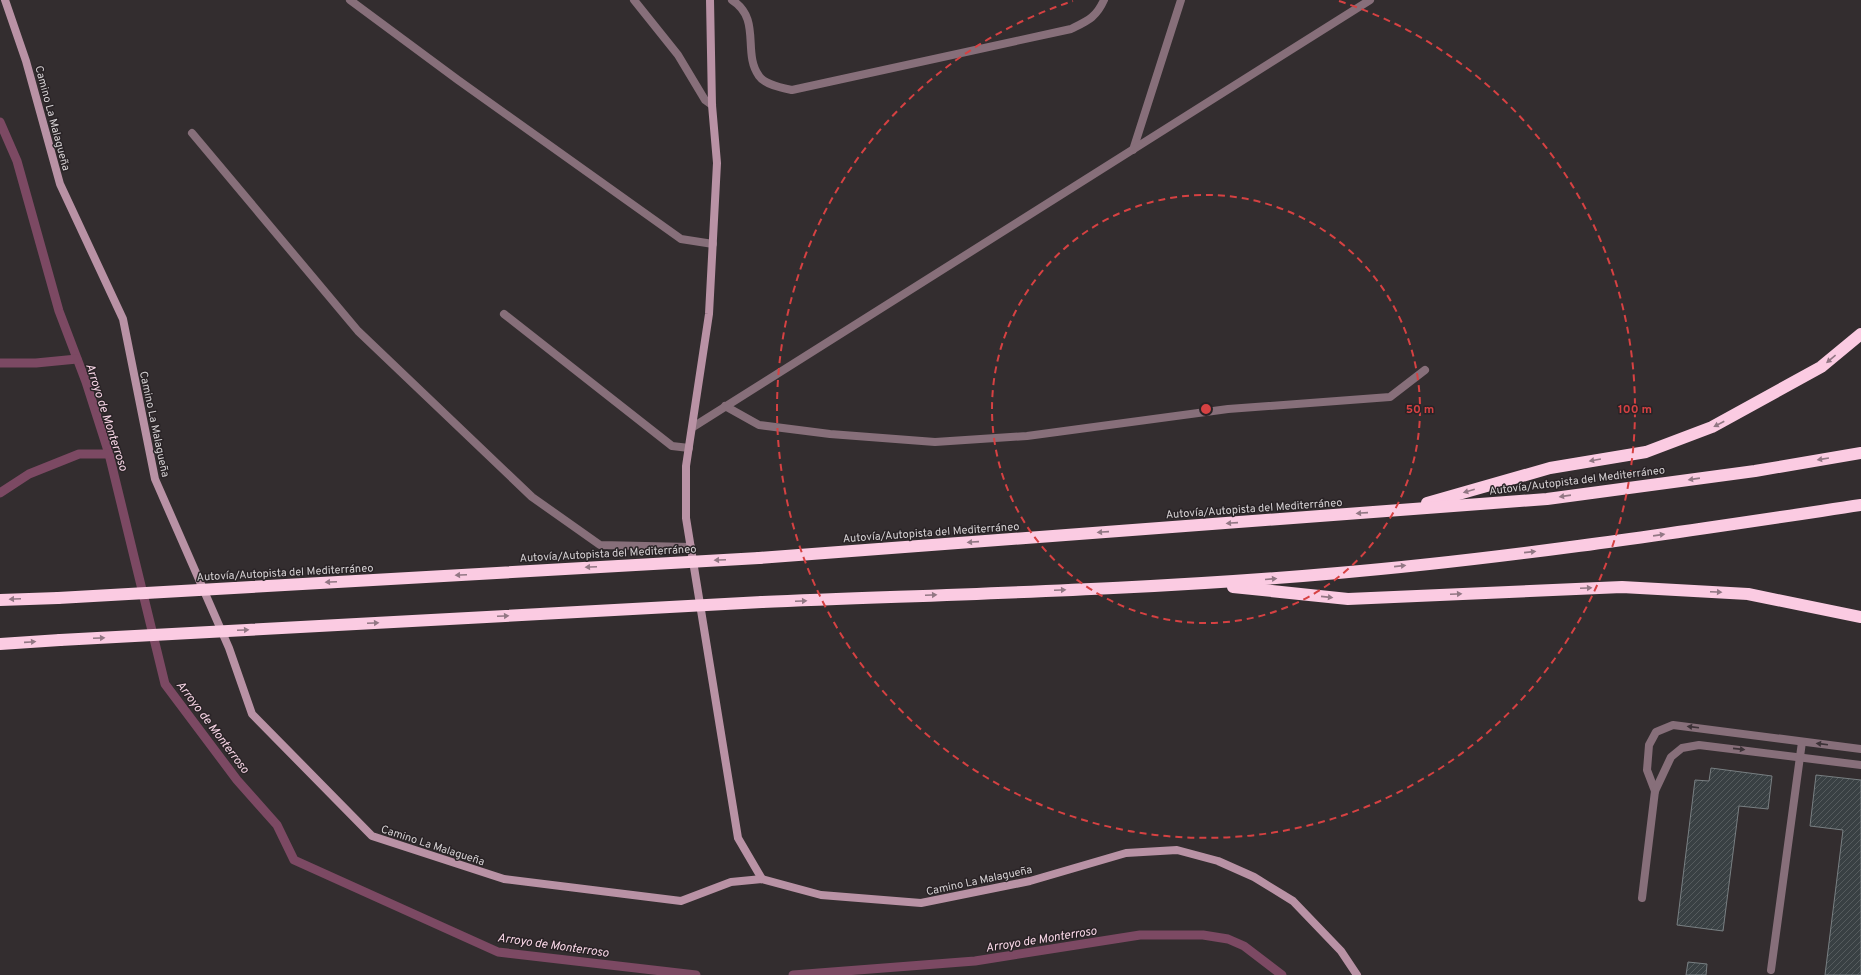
<svg xmlns="http://www.w3.org/2000/svg" width="1861" height="975" font-family="Overpass,sans-serif">
	<defs>
		<pattern id="building-hatch" width="6" height="6" patternUnits="userSpaceOnUse"><rect width="6" height="6" fill="#394043"/><path d="M-1 1l2-2M0 6l6-6M5 7l2-2" fill="none" stroke="#555b5d"/></pattern>
	</defs>
	<rect width="100%" height="100%" fill="#332d2f"/>
	<g fill="none" stroke-linecap="round" stroke-linejoin="round">
		<g stroke="#7c4963" stroke-width="9">
			<polyline points="0,122 17,161 59,311 86,382 109,454 165,684 237,780 277,825 294,860 498,952 696,975"/>
			<polyline points="0,363 36,363 77,359"/>
			<polyline points="0,493 29,474 79,454 109,454"/>
			<polyline points="793,975 975,961 1140,935 1203,935 1228,939 1244,946 1282,975"/>
		</g>
	</g>
	<g fill="url(#building-hatch)" stroke="#787f82">
		<polygon points="1711,768 1772,776 1768,809 1739,806 1723,931 1677,925 1695,780 1709,781"/>
		<polygon points="1816,775 1861,780 1861,975 1825,975 1843,830 1810,826"/>
		<polygon points="1688,962 1707,964 1706,975 1686,975"/>
	</g>
	<g fill="none" stroke-linecap="round" stroke-linejoin="round">
		<g stroke="#876f7a" stroke-width="8">
			<polyline points="350,0 458,80 681,239 713,244"/>
			<polyline points="634,0 678,55 705,100 712,105"/>
			<path d="M732,0C762,19 742,53 759,76C765,85 782,88 792,90L1071,29C1087,21 1096,18 1104,0"/>
			<polyline points="192,133 358,331 532,497 600,545 691,547"/>
			<polyline points="1133,150 1181,0"/>
			<polyline points="504,314 672,446 689,448"/>
			<polyline points="725,406 759,425 830,434 935,442 1027,436 1228,409 1390,397 1425,370"/>
			<polyline points="1655,791 1647,770 1649,745 1656,732 1673,725 1861,749"/>
			<polyline points="1642,898 1655,791 1671,757 1682,748 1699,745 1861,765"/>
			<polyline points="1771,970 1802,742"/>
		</g>
		<polyline stroke="#876f7a" stroke-width="8" points="693,427 1370,0"/>
		<g stroke="#b992a5" stroke-width="8">
			<polyline points="5,0 26,61 60,184 123,319 155,479 229,648 252,714 372,836 504,879 681,901 731,882 762,879 821,895 921,903 1030,881 1126,853 1177,850 1218,861 1254,877 1293,901 1341,951 1357,975"/>
			<polyline points="710,0 712,105 717,163 709,314 686,466 686,518 738,838 762,879"/>
		</g>
		<g stroke="#fbcbe2" stroke-width="12">
			<polyline points="1427,503 1550,468 1646,452 1712,427 1821,367 1861,334"/>
			<polyline points="759,558 1547,499 1755,471 1861,453"/>
			<polyline points="1233,587 1348,599 1622,587 1748,594 1861,617"/>
			<polyline points="0,600 58,598"/>
			<path d="M762,602C954,594 1147,590 1338,573C1513,558 1687,531 1861,505"/>
			<polyline points="0,644 60,640"/>
		</g>
		<g stroke="#fbcbe2" stroke-width="12">
			<polyline points="58,598 759,558"/>
			<polyline points="60,640 762,602"/>
		</g>
	</g>
	<defs><path id="oneway-solid" d="M-6-.8H1V-3.2L6.5 0L1 3.2V.8H-6Z"/></defs>
	<g fill="#927784">
		<use href="#oneway-solid" transform="translate(1831 359) rotate(140)"/>
		<use href="#oneway-solid" transform="translate(1719 424) rotate(152)"/>
		<use href="#oneway-solid" transform="translate(1823 459) rotate(171)"/>
		<use href="#oneway-solid" transform="translate(1595 460) rotate(170)"/>
		<use href="#oneway-solid" transform="translate(1694 479) rotate(172)"/>
		<use href="#oneway-solid" transform="translate(1469 491) rotate(164)"/>
		<use href="#oneway-solid" transform="translate(1565 496) rotate(172)"/>
		<use href="#oneway-solid" transform="translate(1362 513) rotate(176)"/>
		<use href="#oneway-solid" transform="translate(1232 523) rotate(176)"/>
		<use href="#oneway-solid" transform="translate(1103 532) rotate(176)"/>
		<use href="#oneway-solid" transform="translate(1659 535) rotate(-8)"/>
		<use href="#oneway-solid" transform="translate(973 542) rotate(176)"/>
		<use href="#oneway-solid" transform="translate(1530 552) rotate(-6)"/>
		<use href="#oneway-solid" transform="translate(720 560) rotate(177)"/>
		<use href="#oneway-solid" transform="translate(1400 566) rotate(-6)"/>
		<use href="#oneway-solid" transform="translate(591 567) rotate(177)"/>
		<use href="#oneway-solid" transform="translate(461 575) rotate(177)"/>
		<use href="#oneway-solid" transform="translate(1271 579) rotate(-5)"/>
		<use href="#oneway-solid" transform="translate(331 582) rotate(177)"/>
		<use href="#oneway-solid" transform="translate(1586 588) rotate(-3)"/>
		<use href="#oneway-solid" transform="translate(1060 590) rotate(-2)"/>
		<use href="#oneway-solid" transform="translate(1716 592) rotate(3)"/>
		<use href="#oneway-solid" transform="translate(1456 594) rotate(-3)"/>
		<use href="#oneway-solid" transform="translate(931 595) rotate(-2)"/>
		<use href="#oneway-solid" transform="translate(1327 597) rotate(6)"/>
		<use href="#oneway-solid" transform="translate(15 599) rotate(178)"/>
		<use href="#oneway-solid" transform="translate(801 601) rotate(-2)"/>
		<use href="#oneway-solid" transform="translate(503 616) rotate(-3)"/>
		<use href="#oneway-solid" transform="translate(373 623) rotate(-3)"/>
		<use href="#oneway-solid" transform="translate(243 630) rotate(-3)"/>
		<use href="#oneway-solid" transform="translate(99 638) rotate(-3)"/>
		<use href="#oneway-solid" transform="translate(30 642) rotate(-4)"/>
	</g>
	<g fill="#3c3237">
		<use href="#oneway-solid" transform="translate(1693 727) rotate(-173)"/>
		<use href="#oneway-solid" transform="translate(1822 744) rotate(-173)"/>
		<use href="#oneway-solid" transform="translate(1739 749) rotate(6)"/>
	</g>
	<g fill="none" stroke="#d64142" stroke-width="2" stroke-dasharray="7 5">
		<circle cx="1206" cy="409" r="214"/>
		<path d="M1339 1A429 429 0 1 1 1073 1"/>
	</g>
	<g text-anchor="middle" stroke-width="3" stroke-linejoin="round" paint-order="stroke">
		<g font-size="11" fill="#d4d0d2" stroke="#292326">
			<text transform="translate(53 118) rotate(75)" y="4">Camino La Malagueña</text>
			<text transform="translate(155 424) rotate(78)" y="4">Camino La Malagueña</text>
			<text transform="translate(1577 480) rotate(-7)" y="4">Autovía/Autopista del Mediterráneo</text>
			<text transform="translate(1254 508) rotate(-4)" y="4">Autovía/Autopista del Mediterráneo</text>
			<text transform="translate(931 532) rotate(-4)" y="4">Autovía/Autopista del Mediterráneo</text>
			<text transform="translate(608 553) rotate(-3)" y="4">Autovía/Autopista del Mediterráneo</text>
			<text transform="translate(285 572) rotate(-3)" y="4">Autovía/Autopista del Mediterráneo</text>
			<text transform="translate(433 845) rotate(18)" y="4">Camino La Malagueña</text>
			<text transform="translate(979 880) rotate(-12)" y="4">Camino La Malagueña</text>
		</g>
		<g font-size="12" font-style="italic" fill="#f8d6e6" stroke="#292326">
			<text transform="translate(107 417) rotate(72)" y="4">Arroyo de Monterroso</text>
			<text transform="translate(213 727) rotate(53)" y="4">Arroyo de Monterroso</text>
			<text transform="translate(1041 939) rotate(-9)" y="4">Arroyo de Monterroso</text>
			<text transform="translate(553 945) rotate(8)" y="4">Arroyo de Monterroso</text>
		</g>
	</g>
	<circle cx="1206" cy="409" r="6" fill="#d64142" stroke="#292326" stroke-width="2"/>
	<g font-size="12" text-anchor="middle" font-weight="bold" fill="#d64142" stroke="#292326" stroke-width="3" stroke-linejoin="round" paint-order="stroke">
		<text x="1420" y="413">50 m</text>
		<text x="1635" y="413">100 m</text>
	</g>
</svg>
